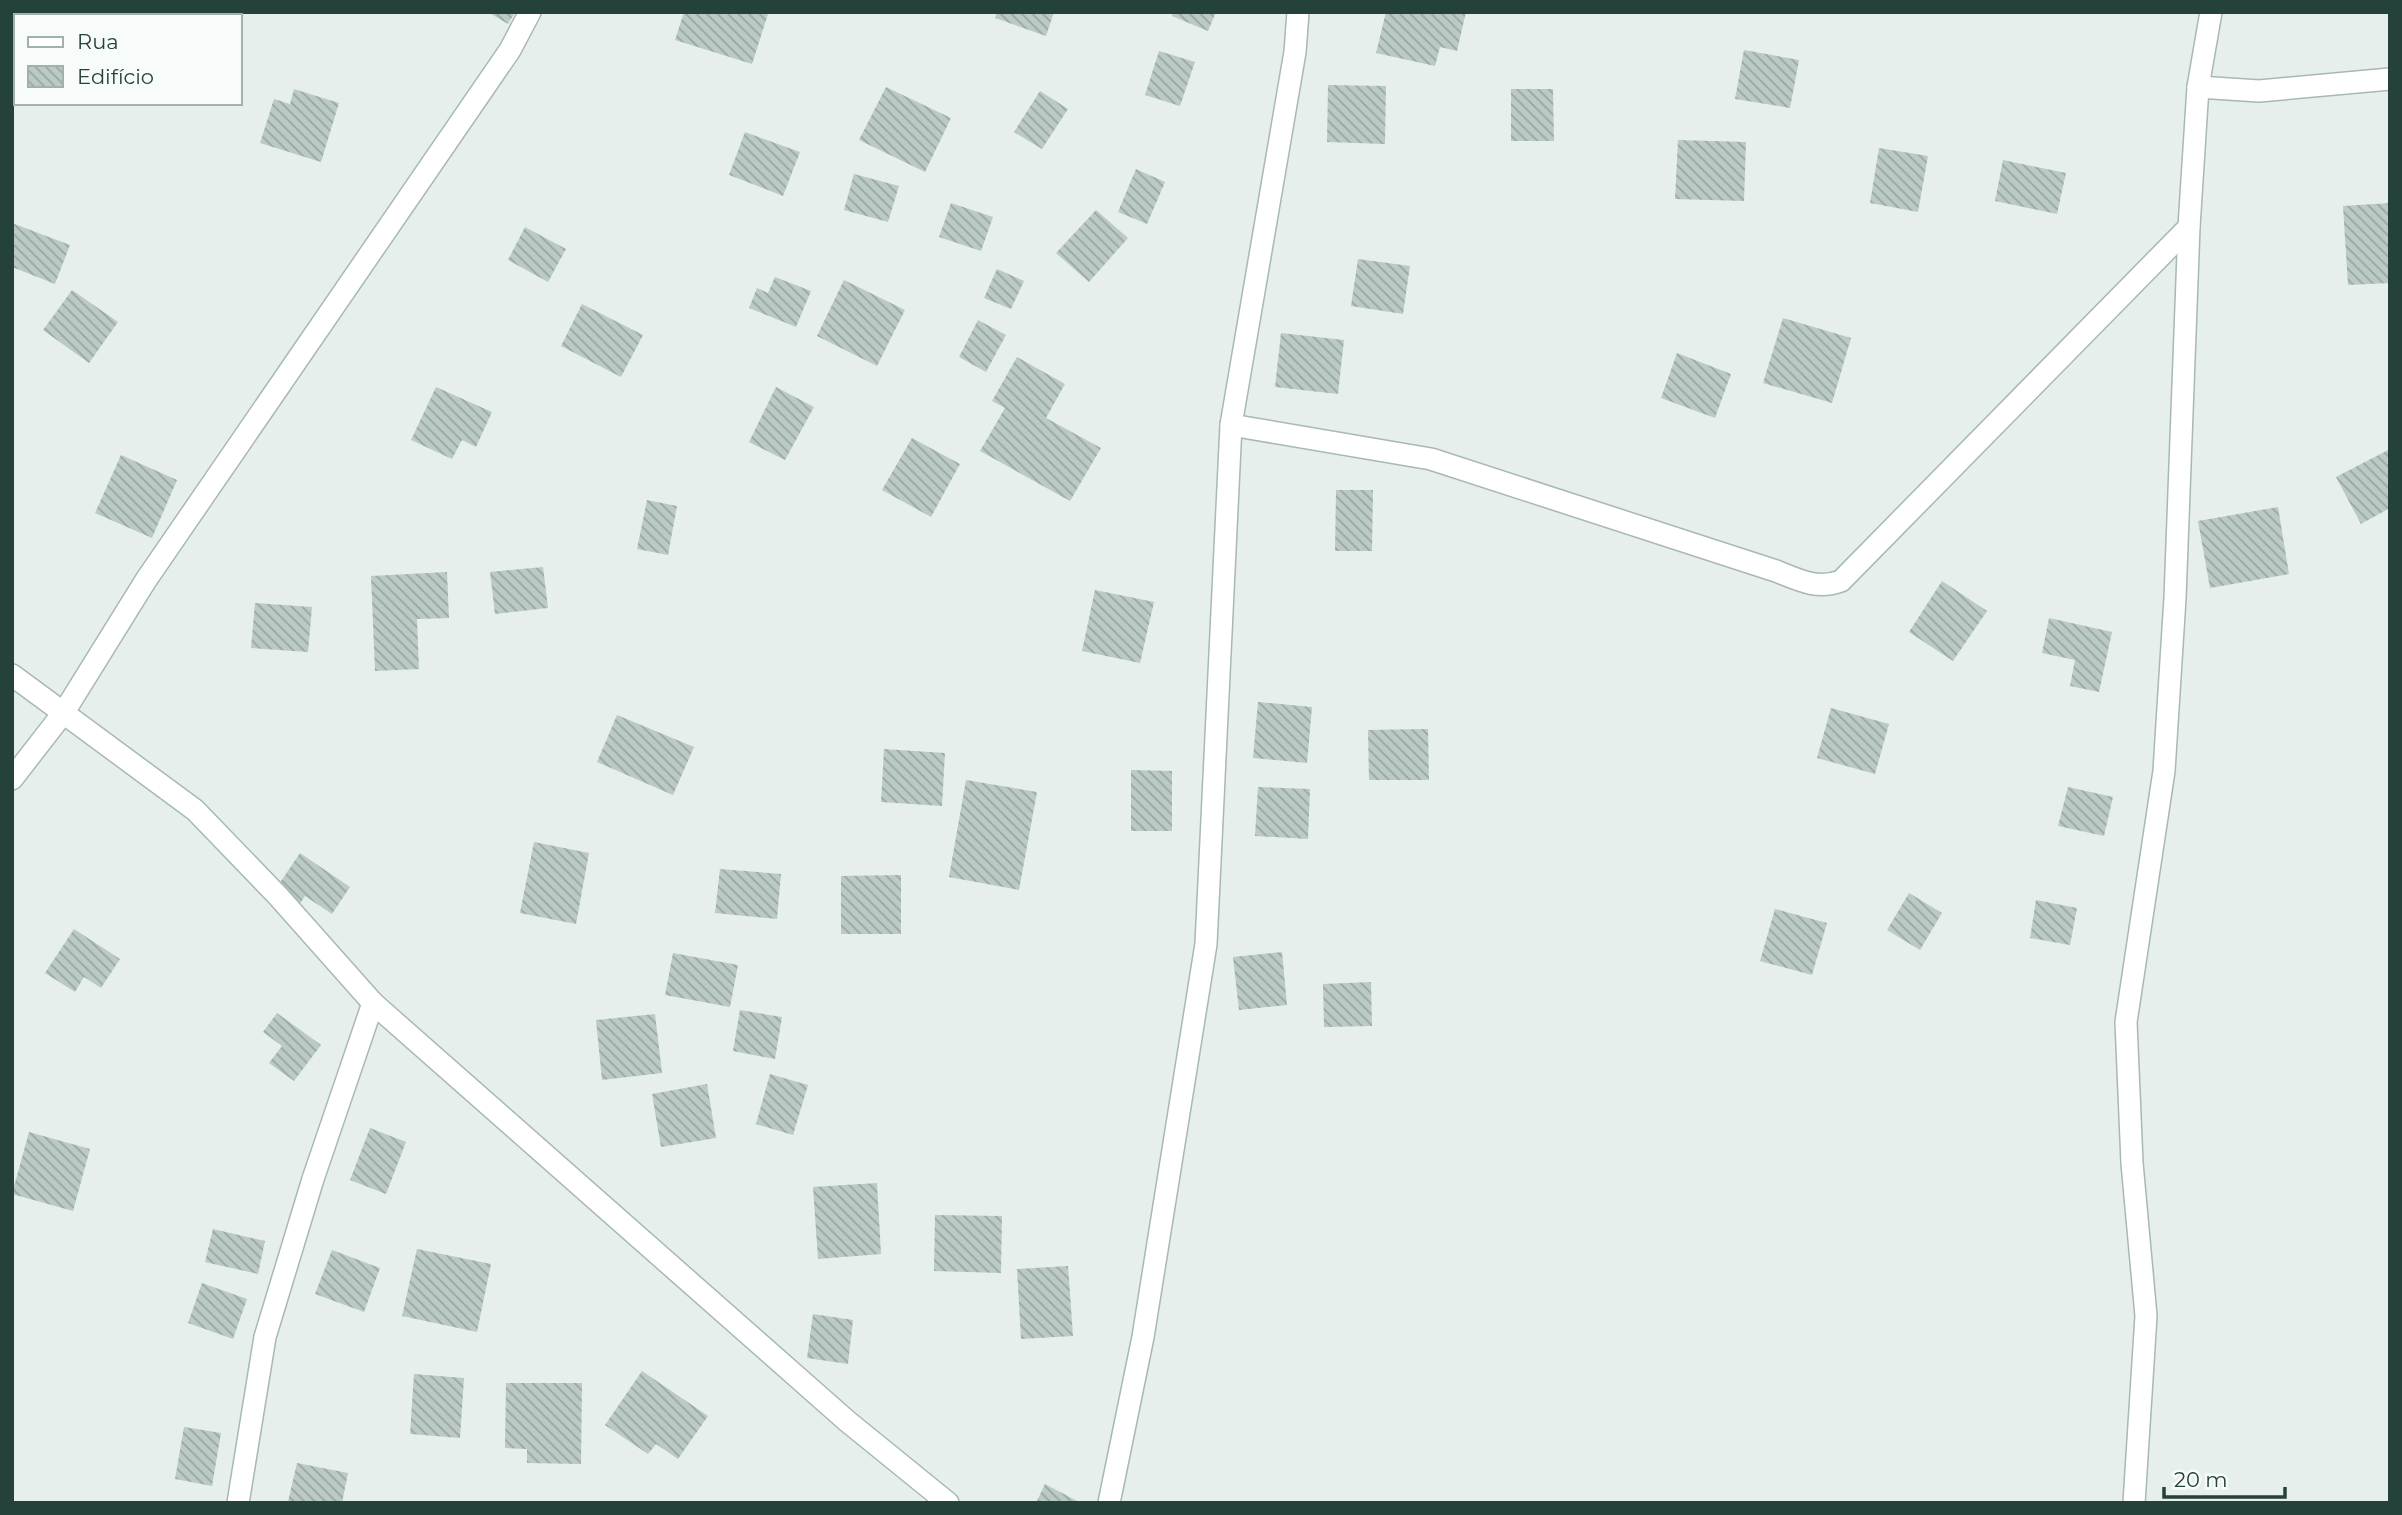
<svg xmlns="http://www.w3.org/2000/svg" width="2402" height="1515" font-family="Montserrat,sans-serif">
	<defs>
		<pattern id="building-back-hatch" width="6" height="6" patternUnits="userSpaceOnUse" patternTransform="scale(1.75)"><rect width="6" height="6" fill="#bbcac4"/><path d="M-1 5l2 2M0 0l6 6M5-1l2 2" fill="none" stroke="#98a6a0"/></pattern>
	</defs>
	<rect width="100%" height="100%" fill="#e6efeb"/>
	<g fill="url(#building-back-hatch)">
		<polygon points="488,12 515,12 508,24"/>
		<polygon points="684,12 768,14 752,64 675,40"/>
		<polygon points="997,12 1054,12 1046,36 995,18"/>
		<polygon points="1173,12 1216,12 1208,31 1172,16"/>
		<polygon points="1386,12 1466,12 1457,51 1440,47 1435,66 1376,53"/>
		<polygon points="1744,50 1799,60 1790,108 1735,99"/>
		<polygon points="1159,51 1195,62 1180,106 1145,95"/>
		<polygon points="1328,85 1386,86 1385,144 1327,142"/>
		<polygon points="886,87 951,118 925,172 859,140"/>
		<polygon points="294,89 339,103 321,162 260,143 274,99 290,104"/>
		<polygon points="1511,89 1553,89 1554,141 1511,141"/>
		<polygon points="1040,91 1068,109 1042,149 1014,132"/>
		<polygon points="745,132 800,152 783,196 729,175"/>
		<polygon points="1678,140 1746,142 1744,201 1675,199"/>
		<polygon points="1879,148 1928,156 1918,212 1870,203"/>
		<polygon points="2003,160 2066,173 2057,214 1995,201"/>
		<polygon points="1136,169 1165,182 1147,224 1118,212"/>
		<polygon points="854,174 899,186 888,222 844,210"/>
		<polygon points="951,203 993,217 981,251 939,237"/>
		<polygon points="2390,203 2390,283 2348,285 2343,206"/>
		<polygon points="1096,210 1128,238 1089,282 1056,253"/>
		<polygon points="12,223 70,245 55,284 12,267"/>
		<polygon points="525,227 566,249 548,282 508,260"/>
		<polygon points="1358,259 1410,266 1403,314 1351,306"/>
		<polygon points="997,269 1024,281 1011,309 984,298"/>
		<polygon points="775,277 811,291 796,327 749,308 757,288 768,293"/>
		<polygon points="844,280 905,310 877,366 817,336"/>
		<polygon points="72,290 118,322 89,363 43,330"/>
		<polygon points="582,304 643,335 621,377 561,346"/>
		<polygon points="1783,318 1851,338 1832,403 1763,383"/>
		<polygon points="978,320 1006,335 986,372 959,357"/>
		<polygon points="1281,333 1344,340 1338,394 1275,387"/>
		<polygon points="1677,353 1731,374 1715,418 1661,398"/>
		<polygon points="1017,357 1065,384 1046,418 1101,448 1070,501 980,451 1005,408 992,401"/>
		<polygon points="436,387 492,412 476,447 462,440 452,459 411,440"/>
		<polygon points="776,387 814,407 785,460 749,442"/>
		<polygon points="912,438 960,464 931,517 882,490"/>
		<polygon points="2390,449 2390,508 2361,524 2336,477"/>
		<polygon points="121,455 177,480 152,538 95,513"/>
		<polygon points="1336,490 1373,490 1372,551 1335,551"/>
		<polygon points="647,500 677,506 668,555 637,549"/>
		<polygon points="2278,507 2289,574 2210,588 2198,521"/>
		<polygon points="543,567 548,608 495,614 490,572"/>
		<polygon points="447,572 449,618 417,619 419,669 375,671 371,576"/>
		<polygon points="1942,581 1987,611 1953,661 1909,632"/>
		<polygon points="1095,590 1154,602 1140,663 1082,651"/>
		<polygon points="255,603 312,607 308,652 251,648"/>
		<polygon points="2049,618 2112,632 2099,692 2070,686 2075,660 2042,653"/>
		<polygon points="1258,702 1312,707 1307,763 1253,758"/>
		<polygon points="1831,708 1889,724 1875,774 1817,758"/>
		<polygon points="617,715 694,747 673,795 597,762"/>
		<polygon points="1428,729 1429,780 1369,780 1368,730"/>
		<polygon points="884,749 945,753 942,806 881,802"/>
		<polygon points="1131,770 1172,771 1172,831 1131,831"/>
		<polygon points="966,780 1037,792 1019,890 949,877"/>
		<polygon points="1258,787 1310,789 1308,839 1255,836"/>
		<polygon points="2068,787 2113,797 2104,836 2058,826"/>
		<polygon points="534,842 589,853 576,924 520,913"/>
		<polygon points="300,853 350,887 332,914 305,896 299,905 275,890"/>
		<polygon points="720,869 781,874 777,919 715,913"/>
		<polygon points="901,875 901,934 841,934 841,876"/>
		<polygon points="1909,893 1942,913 1920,950 1887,930"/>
		<polygon points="2036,900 2077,908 2070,945 2030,938"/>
		<polygon points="1775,909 1827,923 1812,975 1760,961"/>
		<polygon points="74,929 120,959 101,988 84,977 75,992 45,973"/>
		<polygon points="1282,952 1287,1005 1239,1010 1233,957"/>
		<polygon points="673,953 738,965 730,1007 665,995"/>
		<polygon points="1371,982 1372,1026 1324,1027 1323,984"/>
		<polygon points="740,1010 782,1017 775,1059 733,1051"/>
		<polygon points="277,1013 321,1045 294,1081 269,1063 282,1046 263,1032"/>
		<polygon points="655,1014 662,1073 602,1080 596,1020"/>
		<polygon points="770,1074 808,1085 793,1135 756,1124"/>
		<polygon points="707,1084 716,1138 661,1147 652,1094"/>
		<polygon points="370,1128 406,1142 386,1194 350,1180"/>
		<polygon points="29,1132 90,1149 73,1211 12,1194"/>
		<polygon points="877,1183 881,1254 818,1259 813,1187"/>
		<polygon points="935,1215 1002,1216 1001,1273 934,1271"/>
		<polygon points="213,1229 265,1241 258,1274 205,1262"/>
		<polygon points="417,1249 491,1264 477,1332 402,1316"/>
		<polygon points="332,1250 380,1268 364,1312 315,1294"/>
		<polygon points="1068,1266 1073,1336 1021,1339 1017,1269"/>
		<polygon points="202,1283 247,1299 233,1339 188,1323"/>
		<polygon points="813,1314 853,1320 848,1364 807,1358"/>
		<polygon points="642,1371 708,1416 678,1459 656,1444 648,1454 605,1425"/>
		<polygon points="414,1374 464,1378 460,1438 410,1434"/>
		<polygon points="506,1383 582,1383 581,1464 527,1463 527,1449 505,1448"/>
		<polygon points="184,1427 221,1433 212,1486 175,1479"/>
		<polygon points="297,1463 348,1473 342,1503 288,1502"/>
		<polygon points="1045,1484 1081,1503 1036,1503"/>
	</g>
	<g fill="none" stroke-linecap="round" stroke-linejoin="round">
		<g stroke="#a8b8b2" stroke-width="24">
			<g id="minor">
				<polyline points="2198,87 2259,91 2390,79"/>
				<path d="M1231,425L1431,459L1776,571C1799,580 1817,590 1841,581L2189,227"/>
				<polyline points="12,675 195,810 278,896 373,1003 847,1421 948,1503"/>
				<polyline points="12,779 64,712 146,580 510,50 530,12"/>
				<polyline points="238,1503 265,1337 313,1179 373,1003"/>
				<polyline points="1109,1503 1143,1337 1206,944 1231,425 1295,52 1298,12"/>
				<polyline points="2134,1503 2146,1316 2132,1163 2126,1022 2164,771 2175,598 2189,227 2198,87 2211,12"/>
			</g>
		</g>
		<use href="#minor" stroke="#fff" stroke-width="21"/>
	</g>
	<rect width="2402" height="1515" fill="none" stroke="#24423a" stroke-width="28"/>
	<rect x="14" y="14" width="228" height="91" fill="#f7fbf9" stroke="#a3b1ad" stroke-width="2"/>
	<rect x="28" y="37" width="35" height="10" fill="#ffffff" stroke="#a3b1ad" stroke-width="2"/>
	<text x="77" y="49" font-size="21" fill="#24423a">Rua</text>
	<rect x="28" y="66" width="35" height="21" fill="url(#building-back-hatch)" stroke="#a3b1ad" stroke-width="2"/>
	<text x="77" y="84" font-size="21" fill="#24423a">Edifício</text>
	<path d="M2164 1487v10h121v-10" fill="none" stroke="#24423a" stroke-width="3.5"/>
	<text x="2174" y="1487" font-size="21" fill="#24423a" stroke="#f7fbf9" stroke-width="5" paint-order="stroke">20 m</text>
</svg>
